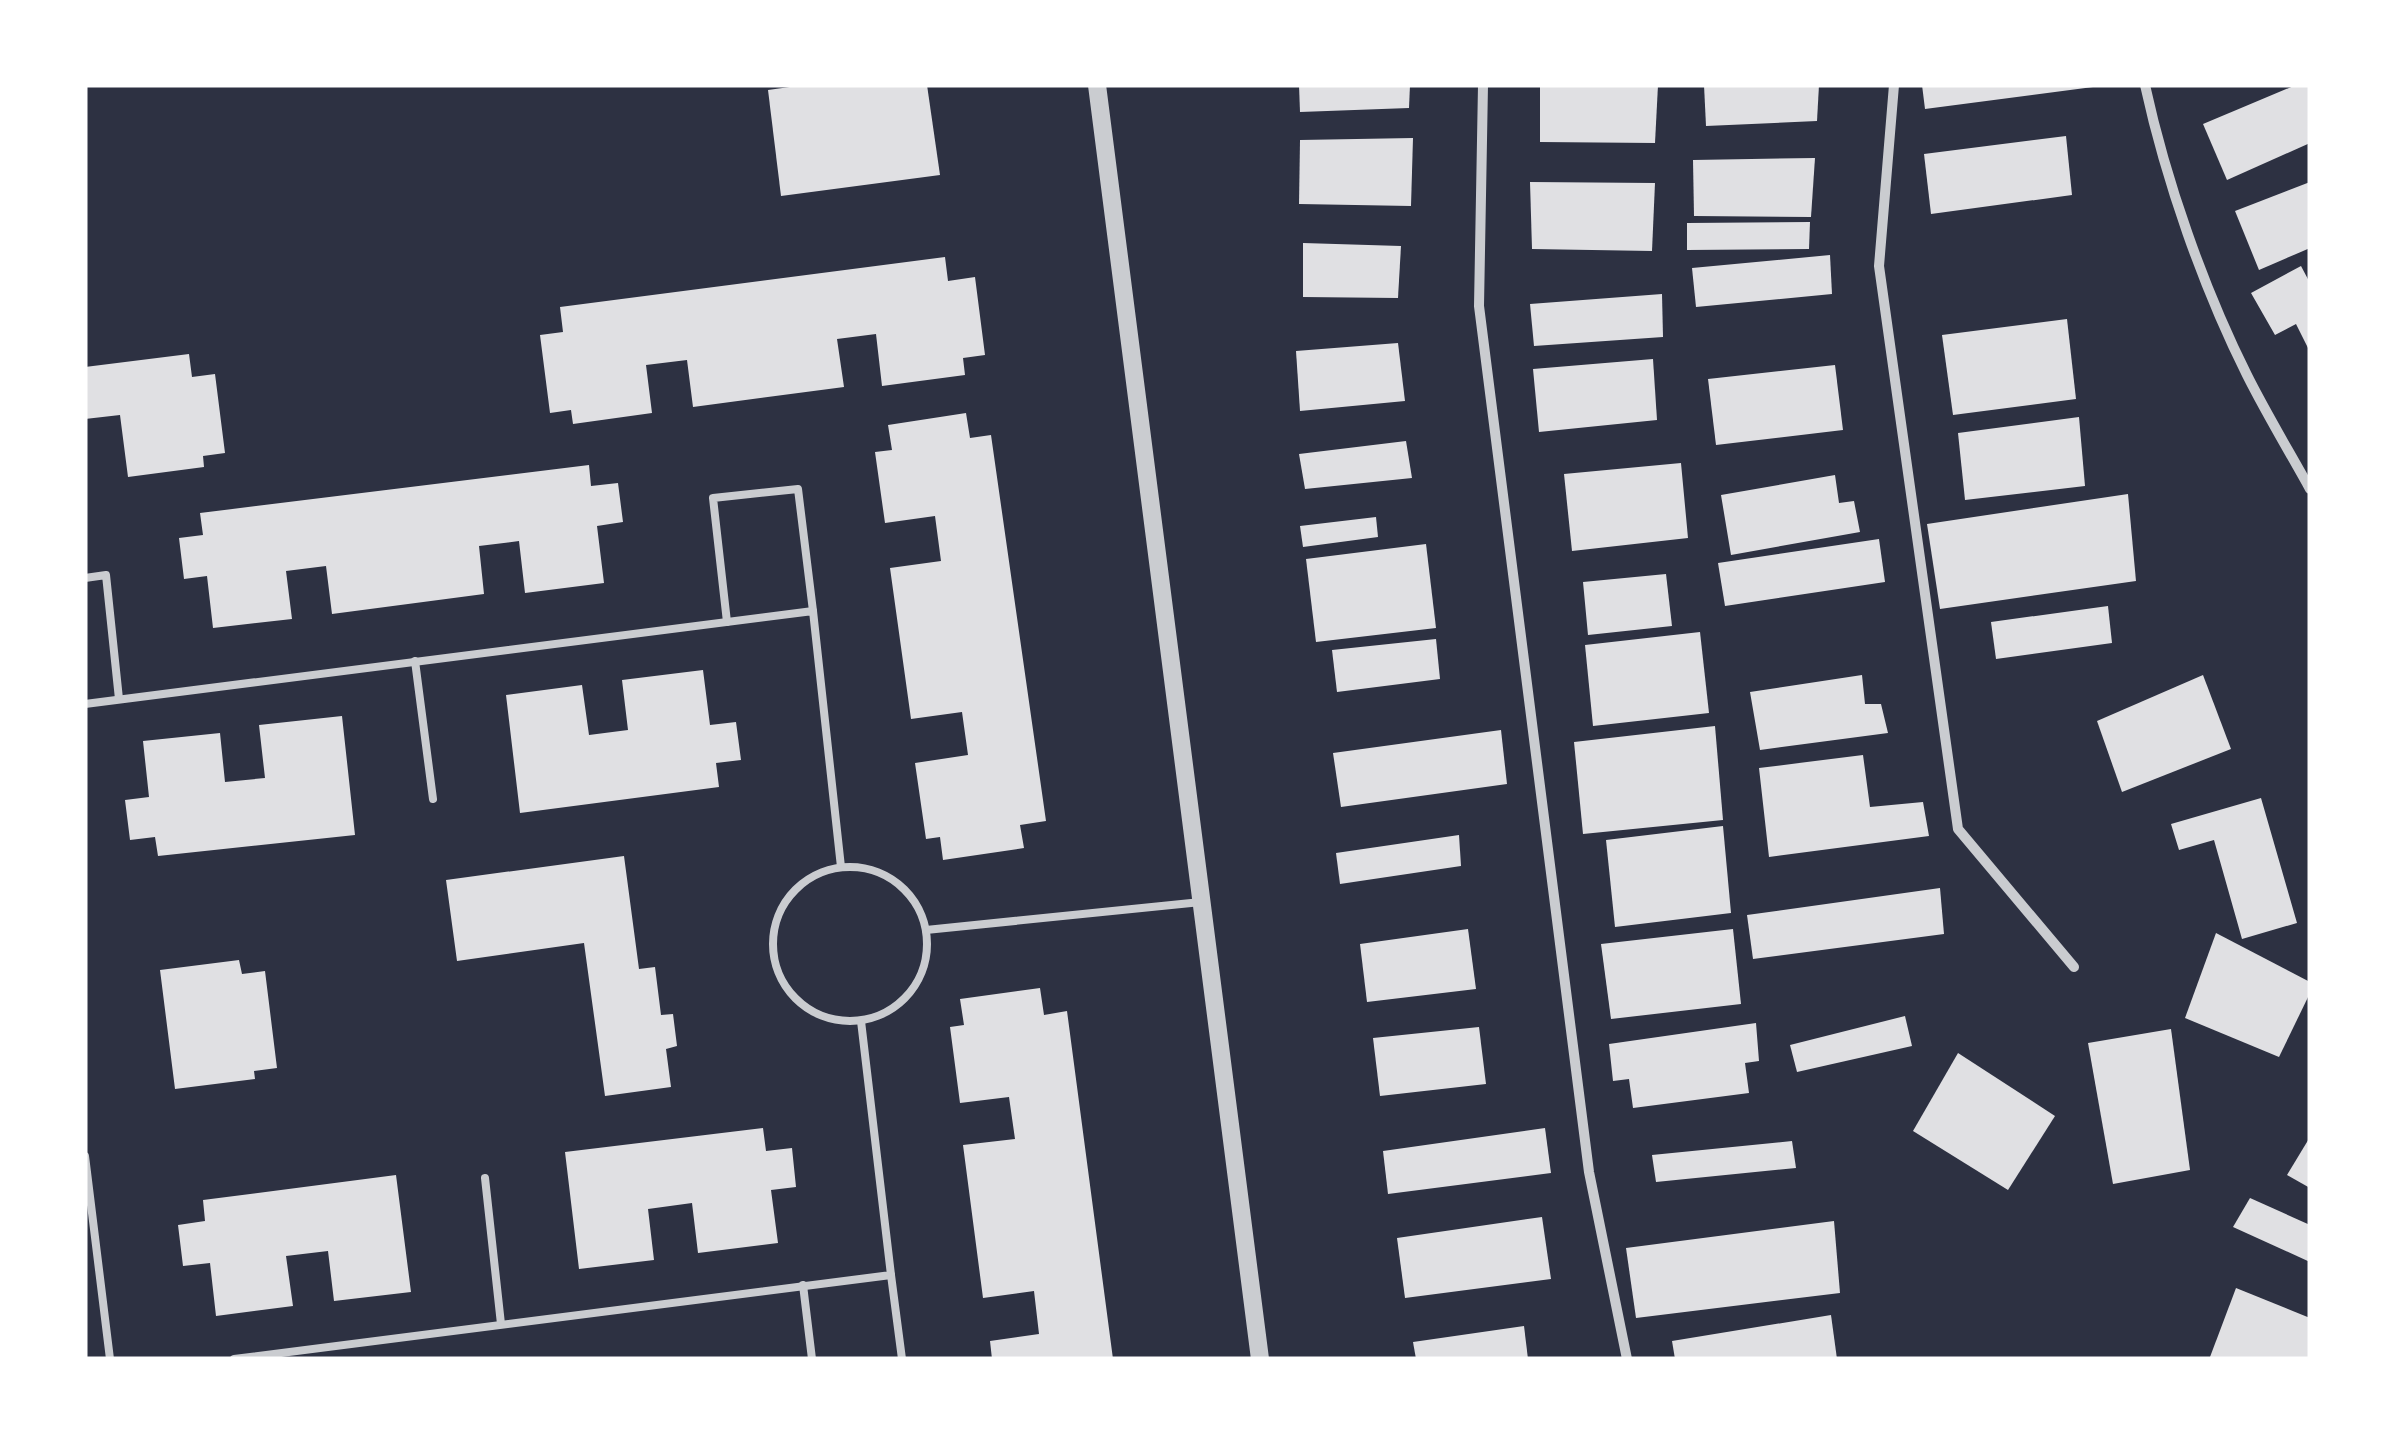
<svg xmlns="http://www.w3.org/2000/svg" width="2395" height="1444" font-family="'PT Sans',sans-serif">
	<rect width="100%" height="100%" fill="#2d3142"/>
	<g fill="#e0e0e3">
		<polygon points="804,85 927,85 940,175 781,196 768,90"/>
		<polygon points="1299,85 1410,85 1409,108 1300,112"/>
		<polygon points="1540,85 1658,85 1655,143 1540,142"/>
		<polygon points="1704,85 1819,85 1817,121 1706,126"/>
		<polygon points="1922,85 2092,85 2093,87 1925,109"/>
		<polygon points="2296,85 2310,85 2310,143 2227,180 2203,124"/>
		<polygon points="2066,136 2072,195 1931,214 1924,154"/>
		<polygon points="1413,138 1411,206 1299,204 1300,140"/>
		<polygon points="1815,158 1811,217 1694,216 1693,160"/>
		<polygon points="1530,182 1655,183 1652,251 1532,249"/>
		<polygon points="2310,182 2310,248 2259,270 2235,211"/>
		<polygon points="1810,222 1809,249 1687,250 1687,223"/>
		<polygon points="1303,243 1401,246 1398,298 1303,297"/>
		<polygon points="1830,255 1832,294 1696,307 1692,268"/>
		<polygon points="945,257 948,281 975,277 985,355 963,358 965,375 882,386 876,334 837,339 844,387 693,407 687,360 646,365 652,413 573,424 571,410 550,413 540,335 563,332 560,307"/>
		<polygon points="2301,266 2310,283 2310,352 2296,324 2275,335 2251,293"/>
		<polygon points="1662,294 1663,337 1534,346 1530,304"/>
		<polygon points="2067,319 2076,399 1953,415 1942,335"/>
		<polygon points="1398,343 1405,401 1300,411 1296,351"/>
		<polygon points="189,354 192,377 215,374 225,453 203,456 204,467 128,477 120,415 85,419 85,367"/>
		<polygon points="1653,359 1657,420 1539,432 1533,369"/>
		<polygon points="1835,365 1843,430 1716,445 1708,379"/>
		<polygon points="966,413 970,438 991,435 1046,821 1020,825 1024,848 943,860 940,837 926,839 915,763 968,755 962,712 911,719 890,568 941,561 935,516 885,523 875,452 892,450 888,425"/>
		<polygon points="2079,417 2085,486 1965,500 1958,433"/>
		<polygon points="1406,441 1412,478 1305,489 1299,454"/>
		<polygon points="1681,463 1688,538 1572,551 1564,474"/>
		<polygon points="589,465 591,486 618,483 623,522 597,526 604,583 525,593 519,541 479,546 484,594 332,614 326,566 286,571 292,619 213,628 207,576 184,579 179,538 203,535 200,513"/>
		<polygon points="1835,475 1839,503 1854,501 1860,532 1731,555 1721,495"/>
		<polygon points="2128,494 2136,581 1940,609 1927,524"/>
		<polygon points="1376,517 1378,537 1303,547 1300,526"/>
		<polygon points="1879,539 1885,582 1725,606 1718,563"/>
		<polygon points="1426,544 1436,628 1316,642 1306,559"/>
		<polygon points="1666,574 1672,626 1588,635 1583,582"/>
		<polygon points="2108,606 2112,643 1996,659 1991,622"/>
		<polygon points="1700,632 1709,713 1593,726 1585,645"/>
		<polygon points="1436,639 1440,679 1337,692 1332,650"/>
		<polygon points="703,670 710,725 736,722 741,760 716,763 719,787 520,813 506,695 582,685 589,735 628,730 622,680"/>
		<polygon points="1862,675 1865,704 1881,704 1888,733 1760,750 1750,692"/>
		<polygon points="2203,675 2231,749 2122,792 2097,721"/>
		<polygon points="342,716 355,835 158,856 155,837 130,840 125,800 149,797 143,741 220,733 225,782 265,778 259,725"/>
		<polygon points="1715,726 1723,820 1583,834 1574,742"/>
		<polygon points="1501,730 1507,784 1341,807 1333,753"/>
		<polygon points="1863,755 1870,807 1923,802 1929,836 1769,857 1759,768"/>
		<polygon points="2261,798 2297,923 2242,939 2214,840 2179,850 2171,824"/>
		<polygon points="1723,826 1731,913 1615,927 1606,840"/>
		<polygon points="1459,835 1461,866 1340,884 1336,853"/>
		<polygon points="624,856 639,969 655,967 661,1015 673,1014 677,1046 666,1049 671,1087 605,1096 584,943 457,961 446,880"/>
		<polygon points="1940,888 1944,934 1753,959 1747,915"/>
		<polygon points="1468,929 1476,989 1367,1002 1360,944"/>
		<polygon points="1733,929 1741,1004 1611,1019 1601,944"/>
		<polygon points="2216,933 2310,982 2310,993 2279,1057 2185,1018"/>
		<polygon points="239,960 242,974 265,971 277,1068 254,1071 255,1079 175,1089 160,970"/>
		<polygon points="1040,988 1044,1015 1067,1011 1113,1359 992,1359 990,1341 1039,1334 1034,1291 983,1298 963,1145 1015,1139 1009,1097 960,1103 950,1027 964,1025 960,999"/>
		<polygon points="1905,1016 1912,1046 1797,1072 1790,1045"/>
		<polygon points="1756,1023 1759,1061 1745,1063 1749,1093 1633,1108 1629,1079 1613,1081 1609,1044"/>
		<polygon points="1479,1027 1486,1084 1380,1096 1373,1038"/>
		<polygon points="2171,1029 2190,1170 2113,1184 2088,1043"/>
		<polygon points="1958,1053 2055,1116 2008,1190 1913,1131"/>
		<polygon points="763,1128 766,1151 792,1148 796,1187 771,1190 778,1243 698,1253 692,1203 648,1209 654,1260 579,1269 565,1152"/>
		<polygon points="1545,1128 1551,1173 1388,1194 1383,1151"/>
		<polygon points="2310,1137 2310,1188 2287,1175"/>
		<polygon points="1792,1141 1796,1168 1656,1182 1652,1155"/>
		<polygon points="396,1175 411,1292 334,1301 328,1251 286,1256 293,1306 216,1316 210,1263 183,1266 178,1225 205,1221 203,1200"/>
		<polygon points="2250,1198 2310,1225 2310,1262 2233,1227"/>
		<polygon points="1542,1217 1551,1279 1405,1298 1397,1238"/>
		<polygon points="1834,1221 1840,1293 1636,1318 1626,1248"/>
		<polygon points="2236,1288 2310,1318 2310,1359 2210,1357"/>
		<polygon points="1831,1315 1837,1359 1675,1359 1672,1341"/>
		<polygon points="1524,1326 1528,1359 1416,1359 1413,1342"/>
	</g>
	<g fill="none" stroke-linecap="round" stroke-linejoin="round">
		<g stroke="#caccd0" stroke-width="8">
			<polyline points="85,578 106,575 119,699"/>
			<polyline points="727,622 713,498 798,489 813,611"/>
			<polyline points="415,661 433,799"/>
			<polyline points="85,704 813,611 841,867"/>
			<circle cx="850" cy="944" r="77"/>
			<polyline points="926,930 1201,902"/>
			<polyline points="85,1156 110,1359"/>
			<polyline points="485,1178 501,1324"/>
			<polyline points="891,1275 902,1359"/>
			<polyline points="803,1285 812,1359"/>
			<polyline points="234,1359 891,1275 861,1021"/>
		</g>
		<g stroke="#caccd0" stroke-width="10">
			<polyline points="1483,85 1479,306 1589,1172 1627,1359"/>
			<polyline points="1894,85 1879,266 1958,829 2074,967"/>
			<path d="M2145,85C2166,181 2203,287 2247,375C2266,413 2289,451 2310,489"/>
		</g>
		<polyline stroke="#caccd0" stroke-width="18" points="1097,85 1260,1359"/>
	</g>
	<rect width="2395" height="1444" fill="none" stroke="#ffffff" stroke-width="175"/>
</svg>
